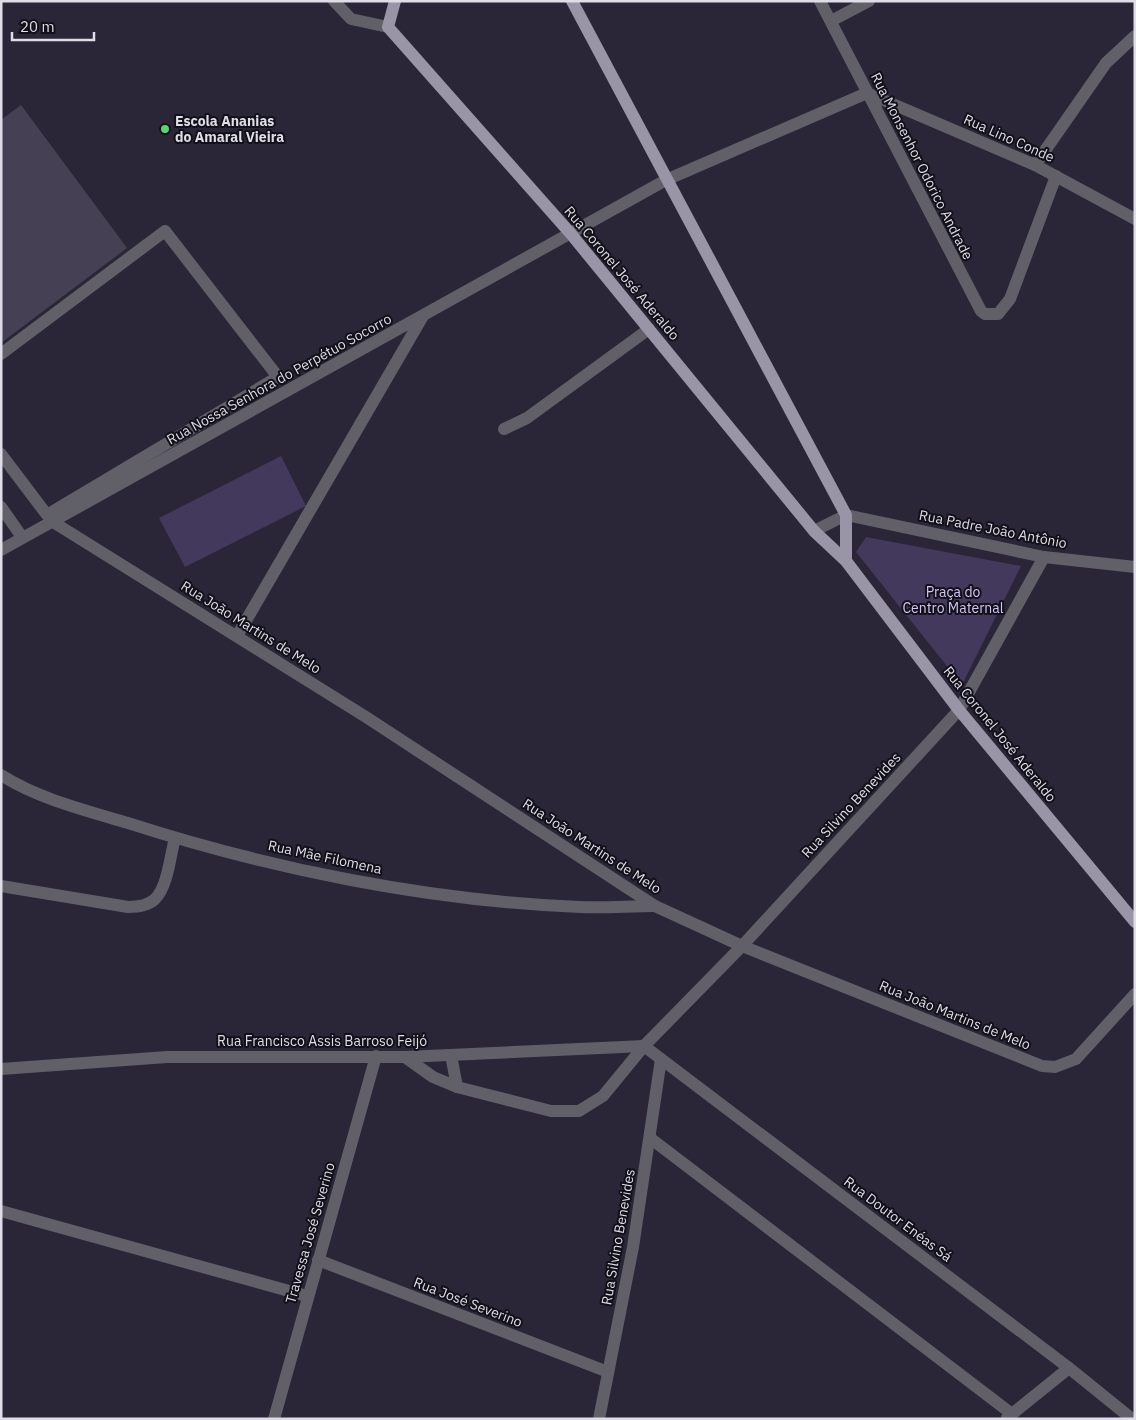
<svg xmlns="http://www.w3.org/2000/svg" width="1136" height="1420" font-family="'IBM Plex Sans',sans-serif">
	<rect width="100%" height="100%" fill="#2a2537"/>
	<g fill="#43395c">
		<polygon points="281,456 306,506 185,567 159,518"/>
		<polygon points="866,537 1021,566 962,685 856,552"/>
	</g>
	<polygon fill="#454053" points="21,105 127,248 1,343 1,120"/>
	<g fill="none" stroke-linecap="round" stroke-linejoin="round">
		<g stroke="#615f68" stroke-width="12">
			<polyline points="334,1 351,19 388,27"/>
			<polyline points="820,1 981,311 985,314 998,314 1010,299 1056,176"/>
			<polyline points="831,21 869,1"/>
			<polyline points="1035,165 1106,63 1135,36"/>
			<polyline points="1,354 165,231 278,377 47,515 1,454"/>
			<polyline points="504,429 527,418 649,329"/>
			<polyline points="1,507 22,537"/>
			<polyline points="53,522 366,717 655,906 742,946 1042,1066 1055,1067 1076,1059 1135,994"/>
			<polyline points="814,531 846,515 1044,557 1135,567"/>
			<polyline points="1,550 666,180 867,93 1035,165 1135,219"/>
			<polyline points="237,636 423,316"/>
			<path d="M1,775C39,799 85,810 128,823C271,869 429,901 580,907C605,908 630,906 655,906"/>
			<path d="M1,886L128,907C137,907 148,906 155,899C168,886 170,856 175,838"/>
			<polyline points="644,1046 1069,1368 1132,1419"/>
			<polyline points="451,1055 457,1087"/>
			<polyline points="405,1057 433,1077 457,1087 551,1111 579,1111 603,1096 644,1046 742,946 959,710 1044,557"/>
			<polyline points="1,1069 167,1057 405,1057 644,1046"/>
			<polyline points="650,1138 1012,1414"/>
			<polyline points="1,1211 307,1296"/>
			<polyline points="318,1260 608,1372"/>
			<polyline points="1007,1418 1069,1368"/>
			<polyline points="274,1419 376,1056"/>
			<polyline points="599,1419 633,1247 661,1059"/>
		</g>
		<g stroke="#9995a7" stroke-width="12">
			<polyline points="395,1 388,27 571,234 814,531 846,561 959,710 1135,922"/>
			<polyline points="572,1 846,515 846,561"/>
		</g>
	</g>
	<circle fill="#58d570" stroke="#121018" stroke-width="2" cx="165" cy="129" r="5"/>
	<g text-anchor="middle" stroke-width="4" stroke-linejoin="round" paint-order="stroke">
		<g font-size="14" font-weight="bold" fill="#dfdde8" stroke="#121018" text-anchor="start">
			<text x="175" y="126">Escola Ananias<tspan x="175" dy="16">do Amaral Vieira</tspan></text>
		</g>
		<g font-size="14" fill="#dfdde8" stroke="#121018">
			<text transform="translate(1009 138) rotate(24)" y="5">Rua Lino Conde</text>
			<text transform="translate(922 166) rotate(63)" y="5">Rua Monsenhor Odorico Andrade</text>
			<text transform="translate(622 273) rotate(50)" y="5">Rua Coronel José Aderaldo</text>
			<text transform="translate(279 379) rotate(-29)" y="5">Rua Nossa Senhora do Perpétuo Socorro</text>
			<text transform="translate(993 529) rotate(11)" y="5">Rua Padre João Antônio</text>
			<text transform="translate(251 627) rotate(32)" y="5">Rua João Martins de Melo</text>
			<text transform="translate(1000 734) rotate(51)" y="5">Rua Coronel José Aderaldo</text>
			<text transform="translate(851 805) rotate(-47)" y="5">Rua Silvino Benevides</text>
			<text transform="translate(592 846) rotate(33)" y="5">Rua João Martins de Melo</text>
			<text transform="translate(325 857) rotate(12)" y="5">Rua Mãe Filomena</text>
			<text transform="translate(955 1015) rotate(22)" y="5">Rua João Martins de Melo</text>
			<text x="322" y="1046">Rua Francisco Assis Barroso Feijó</text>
			<text transform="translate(898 1219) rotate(37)" y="5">Rua Doutor Enéas Sá</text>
			<text transform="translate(310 1233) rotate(-74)" y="5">Travessa José Severino</text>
			<text transform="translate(618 1237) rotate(-80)" y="5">Rua Silvino Benevides</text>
			<text transform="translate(468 1302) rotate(21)" y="5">Rua José Severino</text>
		</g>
		<g font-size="14" fill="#d4c6f9" stroke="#121018">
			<text x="953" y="597">Praça do<tspan x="953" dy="16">Centro Maternal</tspan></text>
		</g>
	</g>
	<rect width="1136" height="1420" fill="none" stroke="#dfdde8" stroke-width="5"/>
	<path d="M12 32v8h82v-8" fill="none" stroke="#dfdde8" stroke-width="2.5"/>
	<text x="20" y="32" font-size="15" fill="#dfdde8" stroke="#121018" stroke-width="4" paint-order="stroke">20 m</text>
</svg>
